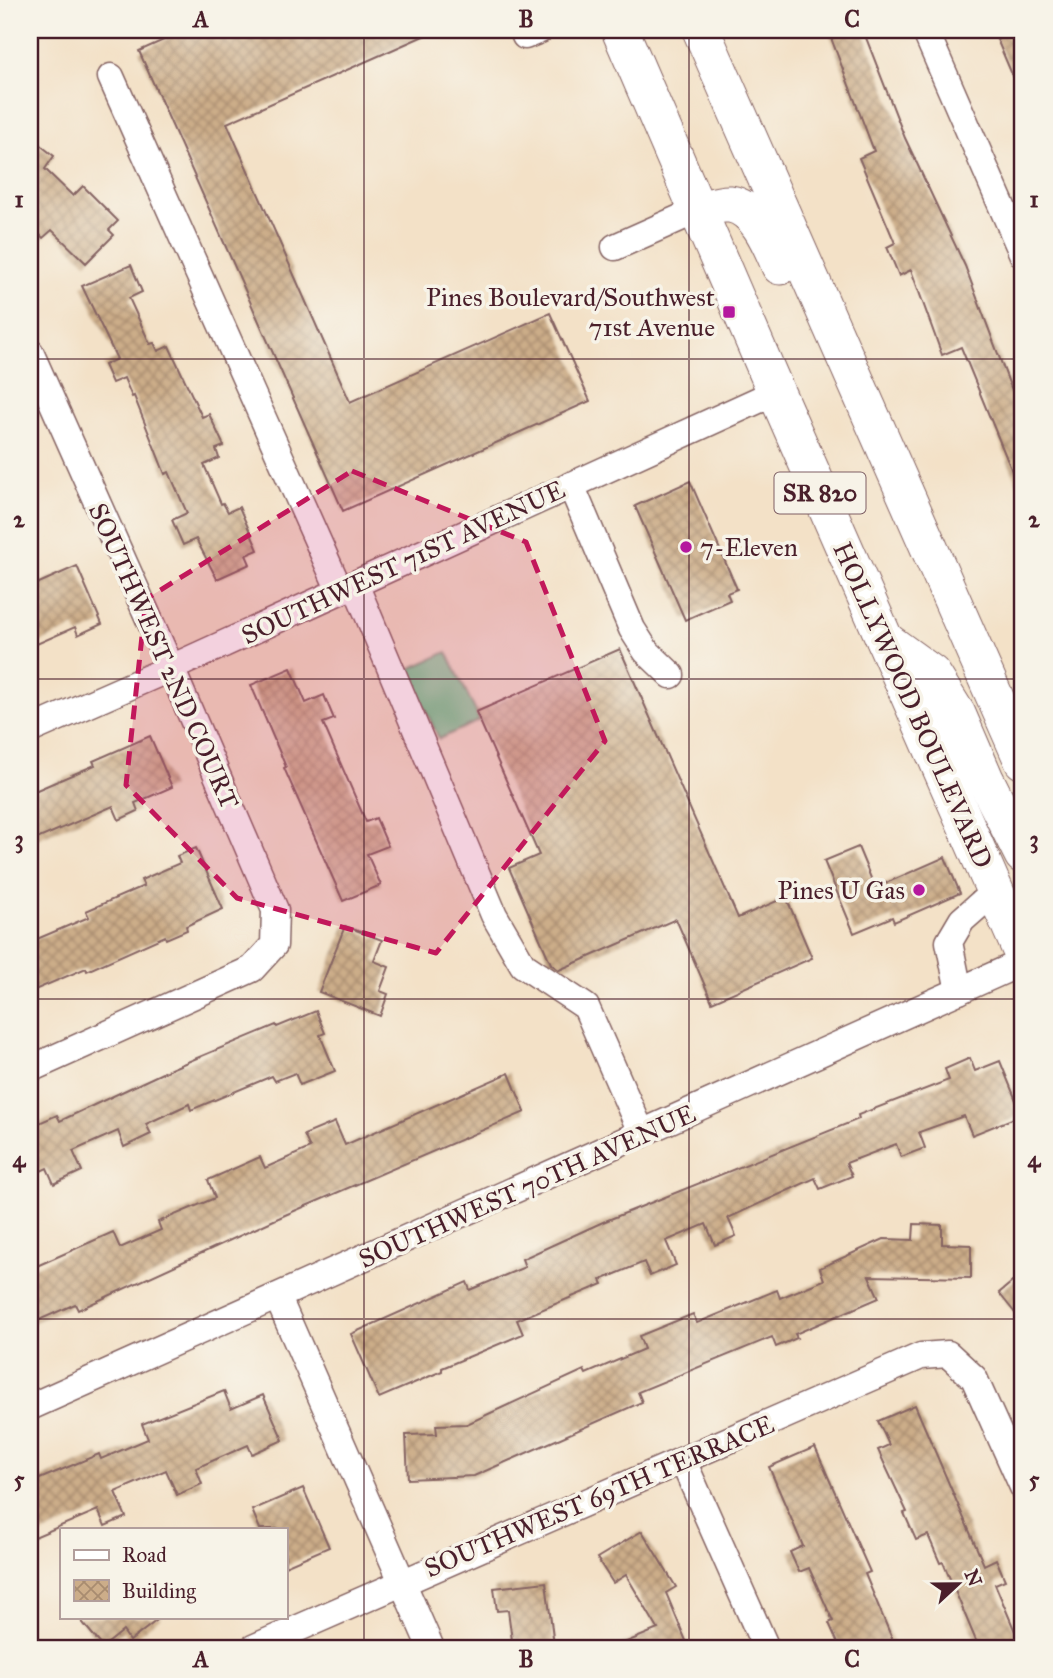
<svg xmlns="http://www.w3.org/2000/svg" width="1053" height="1678" font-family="'IM FELL Great Primer',serif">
	<defs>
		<pattern id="building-cross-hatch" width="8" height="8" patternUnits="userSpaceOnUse" patternTransform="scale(1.75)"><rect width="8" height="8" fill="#ccad89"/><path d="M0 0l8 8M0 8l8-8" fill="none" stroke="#a88c70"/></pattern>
	</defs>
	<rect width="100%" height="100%" fill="#f7f3e8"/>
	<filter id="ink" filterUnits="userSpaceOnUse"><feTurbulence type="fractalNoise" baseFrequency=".0143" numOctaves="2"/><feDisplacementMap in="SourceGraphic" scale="14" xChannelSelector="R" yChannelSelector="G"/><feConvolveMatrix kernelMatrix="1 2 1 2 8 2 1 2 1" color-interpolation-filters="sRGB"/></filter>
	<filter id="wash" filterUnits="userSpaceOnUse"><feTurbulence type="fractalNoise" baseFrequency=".00686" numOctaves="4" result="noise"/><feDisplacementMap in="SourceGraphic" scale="28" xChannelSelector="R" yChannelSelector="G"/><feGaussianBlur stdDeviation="1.57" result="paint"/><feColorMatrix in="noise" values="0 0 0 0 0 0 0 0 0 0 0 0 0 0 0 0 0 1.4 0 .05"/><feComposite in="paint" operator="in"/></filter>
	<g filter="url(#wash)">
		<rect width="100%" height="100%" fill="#f3e1c7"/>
		<polygon fill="#70c98f" stroke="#5d745d" stroke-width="2" points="447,652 476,712 479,721 439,739 407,670"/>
		<g id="blocks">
			<g fill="url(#building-cross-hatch)">
				<polygon points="186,30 437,30 227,123 350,402 550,313 590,401 343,511 139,51"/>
				<polygon points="828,30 863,30 905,138 965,266 1009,383 1023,413 1023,498 961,347 942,355 911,270 899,276 887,247 895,243 859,158 874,151"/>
				<polygon points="993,30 1023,30 1023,100"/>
				<polygon points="30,137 54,156 45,169 73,196 83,186 118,221 109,230 114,235 86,263 52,230 43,238 30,225"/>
				<polygon points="131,265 142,292 129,298 150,344 154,343 158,351 169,346 202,417 209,414 224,446 216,449 219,458 204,465 221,504 223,503 228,512 239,507 258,550 246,555 250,564 217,579 196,539 183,545 172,520 187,513 169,472 165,474 134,396 132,397 124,378 112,383 104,365 117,359 82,286"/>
				<polygon points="690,481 737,589 727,593 730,600 685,620 635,506"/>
				<polygon points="77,566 102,624 78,635 75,627 30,647 30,587"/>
				<polygon points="620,649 738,918 786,897 812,958 712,1002 676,919 559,970 551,964 509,868 539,855 476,712"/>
				<polygon points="291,668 306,703 324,695 334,719 323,723 366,822 376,818 388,846 367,854 381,885 343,901 284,768 286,767 251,685"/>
				<polygon points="150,736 172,787 135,803 138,811 119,820 113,806 30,842 30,793 95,765 93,761"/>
				<polygon points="858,847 875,888 945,857 960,893 894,922 892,917 854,933 824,861"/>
				<polygon points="196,848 223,909 186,926 187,930 166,939 165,936 87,971 86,968 30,992 30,942 89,917 86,911 144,886 141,880 180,863 177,856"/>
				<polygon points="345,926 382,940 374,961 389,967 380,991 388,994 380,1016 319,992"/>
				<polygon points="316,1011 325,1033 320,1035 335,1071 300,1085 295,1073 275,1081 272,1076 191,1110 189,1104 146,1124 151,1134 124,1147 118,1131 73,1151 82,1171 54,1184 47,1168 30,1176 30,1127 57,1115 60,1121 173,1068 276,1025 277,1027"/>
				<polygon points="970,1058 975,1071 1000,1061 1022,1115 972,1135 964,1116 919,1132 925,1148 901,1157 896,1144 846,1163 852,1176 820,1189 815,1178 728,1218 736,1236 715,1245 706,1224 666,1241 676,1265 650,1276 644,1262 601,1280 603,1284 517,1320 523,1334 442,1368 442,1371 379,1398 351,1334 467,1282 470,1290 525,1267 522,1259 603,1222 859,1119 858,1115 949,1080 945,1069"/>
				<polygon points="509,1073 525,1112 285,1215 78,1310 75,1304 30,1324 30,1269 113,1232 120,1248 161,1230 158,1222 215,1198 208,1180 260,1157 265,1168 310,1148 304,1135 335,1122 345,1145"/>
				<polygon points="914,1224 942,1225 942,1244 971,1245 971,1278 869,1276 879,1298 795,1334 797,1338 776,1347 772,1337 638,1392 642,1402 474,1476 408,1479 406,1435 437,1434 436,1425 467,1424 584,1370 586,1374 644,1349 639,1336 693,1314 697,1323 777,1290 780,1298 824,1280 820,1268 884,1239 913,1240"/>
				<polygon points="1023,1273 1023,1323 999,1293"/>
				<polygon points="224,1391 231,1409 263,1395 283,1440 252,1454 248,1445 196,1468 202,1484 177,1495 166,1470 115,1492 126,1517 105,1526 98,1510 30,1539 30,1483 99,1454 101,1459 148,1439 142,1424"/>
				<polygon points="915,1405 984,1565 996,1559 1005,1580 995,1584 1022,1648 979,1648 943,1562 940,1563 928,1535 916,1540 904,1513 907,1512 878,1450 889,1445 878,1421"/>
				<polygon points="815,1447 870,1572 865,1574 896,1648 840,1648 829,1623 833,1621 809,1568 799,1572 790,1552 803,1546 769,1467"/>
				<polygon points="303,1488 329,1547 285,1566 285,1529 260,1529 252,1510"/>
				<polygon points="642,1531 676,1587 666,1593 689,1648 612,1648 658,1629 626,1575 613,1583 597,1558"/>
				<polygon points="546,1582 554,1645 513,1648 508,1610 497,1611 494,1588"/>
				<polygon points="78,1617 161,1617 130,1641 123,1631 103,1647"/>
			</g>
		</g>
	</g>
	<g filter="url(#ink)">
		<use href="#blocks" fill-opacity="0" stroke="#856362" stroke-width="2"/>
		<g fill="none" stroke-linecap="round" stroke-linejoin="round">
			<g stroke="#856362" stroke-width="29">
				<g id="minor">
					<polyline points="925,30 1023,255"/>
					<polyline points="525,36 540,30"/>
					<polyline points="111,77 340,591"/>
					<polyline points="615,247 698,210"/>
					<polyline points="30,352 171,668 275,910 274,945 252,969 30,1069"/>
					<polyline points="571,485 632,629 646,651 671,675"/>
					<polyline points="355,584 494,915 523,965 586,1007 642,1134"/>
					<polyline points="30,730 171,668 776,392"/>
					<polyline points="959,991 949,942 962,920 995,891"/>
					<polyline points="278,1298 431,1648"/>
					<polyline points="30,1407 1023,962"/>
					<polyline points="683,1461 766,1648"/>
					<polyline points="253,1648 921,1356 948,1354 974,1378 1023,1487"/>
				</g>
			</g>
			<g stroke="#856362" stroke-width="39">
				<g id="highway">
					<polyline points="620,30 776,392 1023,955"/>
					<polyline points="701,30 1023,761"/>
					<path d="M698,210C707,208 721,203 730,204C757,208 771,245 780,266"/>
					<polyline points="885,640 932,674 957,714 985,779 1023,855"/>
				</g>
			</g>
			<use href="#minor" stroke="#fff" stroke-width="26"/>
			<use href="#highway" stroke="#fff" stroke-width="37"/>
		</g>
	</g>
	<path fill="#c2185b" fill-opacity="0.2" stroke="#c2185b" stroke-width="5" stroke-dasharray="14 9" stroke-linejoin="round" d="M352,471L526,542L605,741L436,953L237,898L126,785L146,599Z"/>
	<path fill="none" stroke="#4a1f2b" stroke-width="2" stroke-opacity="0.55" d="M364,30V1648M689,30V1648M30,359H1023M30,679H1023M30,999H1023M30,1319H1023"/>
	<g fill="#b5179e" stroke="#f7f3e8" stroke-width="2.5">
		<rect x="722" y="305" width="14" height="14" rx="3.5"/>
		<circle cx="686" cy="547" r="7"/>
		<circle cx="919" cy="890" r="7"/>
	</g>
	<g text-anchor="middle" stroke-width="7" stroke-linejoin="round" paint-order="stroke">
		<rect fill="#f7f3e8" stroke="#7e5f64" stroke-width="2" x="774.5" y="472.5" width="91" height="41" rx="5"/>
		<g font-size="24" font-weight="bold" fill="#4a1f2b">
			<text x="820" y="501">SR 820</text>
		</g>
		<g font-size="26" fill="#4a1f2b" stroke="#f7f3e8" text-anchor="end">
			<text x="715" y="306">Pines Boulevard/Southwest<tspan x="715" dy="30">71st Avenue</tspan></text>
			<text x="700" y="556" text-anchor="start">7-Eleven</text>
			<text x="905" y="899">Pines U Gas</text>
		</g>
		<g font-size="26" fill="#4a1f2b" stroke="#f7f3e8">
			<text transform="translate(403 562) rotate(-25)" y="9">SOUTHWEST 71ST AVENUE</text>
			<text transform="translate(164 656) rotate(66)" y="9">SOUTHWEST 2ND COURT</text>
			<text transform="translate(913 705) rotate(66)" y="9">HOLLYWOOD BOULEVARD</text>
			<text transform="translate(527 1186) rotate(-24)" y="9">SOUTHWEST 70TH AVENUE</text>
			<text transform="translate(599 1496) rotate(-23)" y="9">SOUTHWEST 69TH TERRACE</text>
		</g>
	</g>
	<rect width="1053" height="1678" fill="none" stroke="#f7f3e8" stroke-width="77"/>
	<rect x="60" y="1528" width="228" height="91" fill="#f7f3e8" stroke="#b29e9c" stroke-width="2"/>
	<rect x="74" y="1550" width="35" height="10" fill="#ffffff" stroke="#b29e9c" stroke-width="2"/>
	<text x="122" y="1562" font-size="21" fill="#4a1f2b">Road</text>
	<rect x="74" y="1580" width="35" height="21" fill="url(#building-cross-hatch)" stroke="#b29e9c" stroke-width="2"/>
	<text x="122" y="1598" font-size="21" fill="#4a1f2b">Building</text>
	<g transform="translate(958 1584) rotate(68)" stroke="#f7f3e8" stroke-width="5" paint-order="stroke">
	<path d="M0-5L12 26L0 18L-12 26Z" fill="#4a1f2b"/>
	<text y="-10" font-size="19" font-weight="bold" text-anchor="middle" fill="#4a1f2b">N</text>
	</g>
	<rect x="38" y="38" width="976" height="1602" fill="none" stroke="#4a1f2b" stroke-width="2.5"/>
	<g font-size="23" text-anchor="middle" font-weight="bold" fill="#4a1f2b">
		<text x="201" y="27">A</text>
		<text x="526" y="27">B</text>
		<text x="852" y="27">C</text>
		<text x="19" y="207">1</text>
		<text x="1034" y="207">1</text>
		<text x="19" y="527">2</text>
		<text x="1034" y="527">2</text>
		<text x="19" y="847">3</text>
		<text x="1034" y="847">3</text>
		<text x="19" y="1167">4</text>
		<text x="1034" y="1167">4</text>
		<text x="19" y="1487">5</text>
		<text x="1034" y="1487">5</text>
		<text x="201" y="1667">A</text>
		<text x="526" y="1667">B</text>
		<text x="852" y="1667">C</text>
	</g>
</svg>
